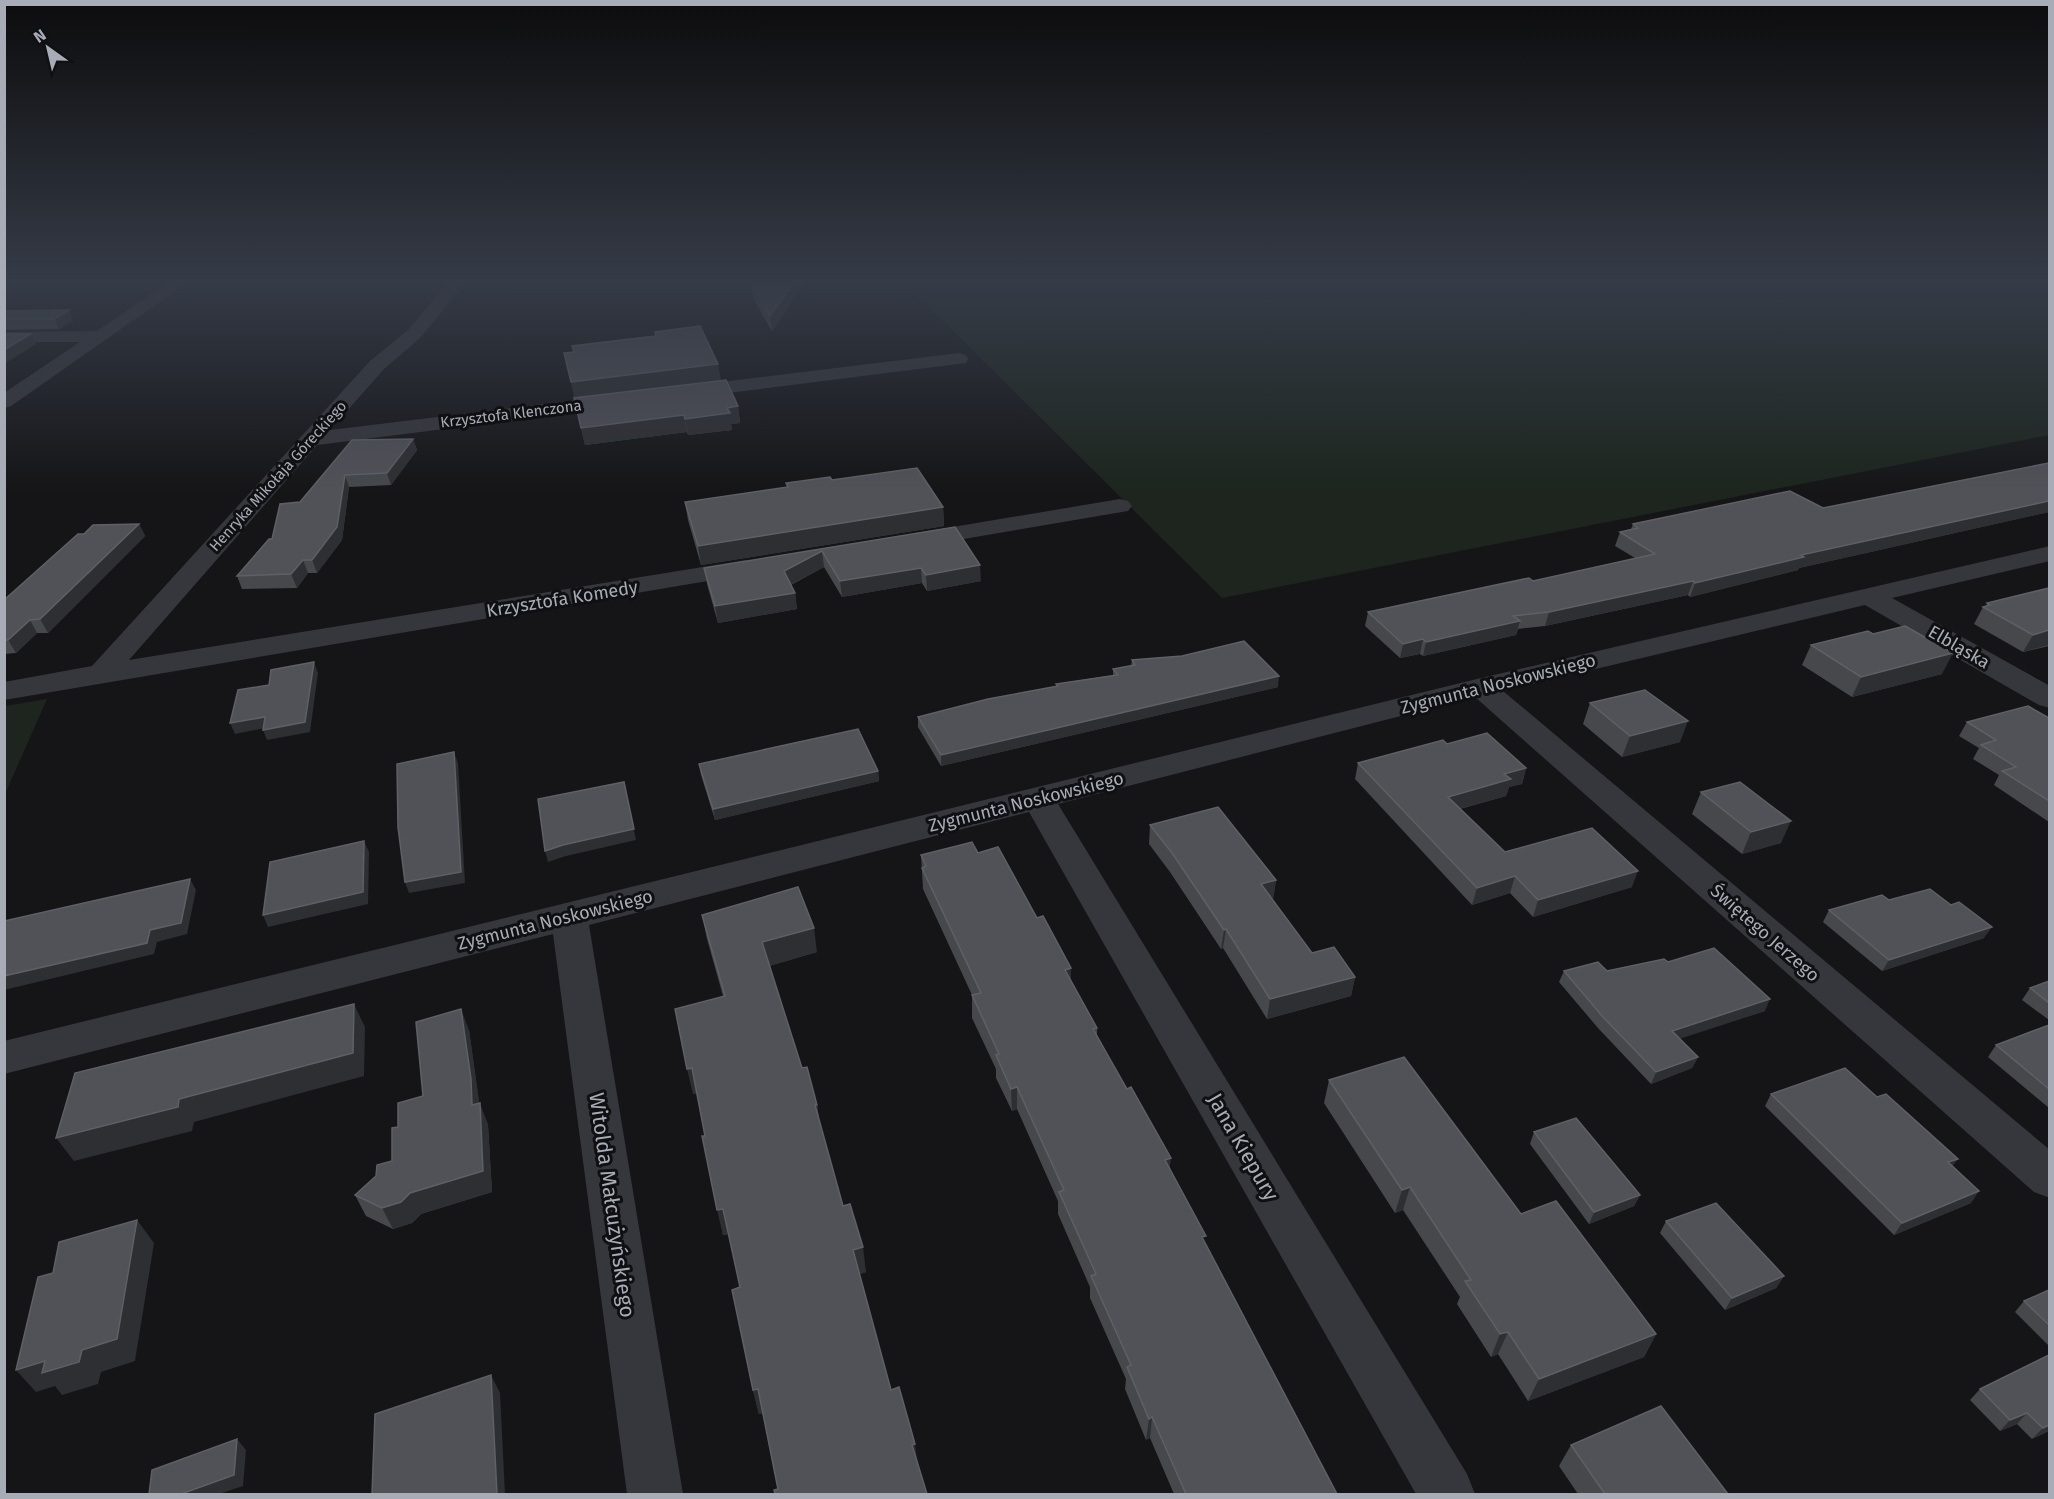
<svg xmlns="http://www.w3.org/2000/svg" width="2054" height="1499" font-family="'Fira Sans',sans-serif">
	<rect width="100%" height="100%" fill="#151517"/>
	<g fill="#1d251e">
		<polygon points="904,282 2049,282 2049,435 1222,598"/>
		<polygon points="47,699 5,794 5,706"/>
	</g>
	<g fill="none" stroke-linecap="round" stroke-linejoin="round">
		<g fill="#36373c" fill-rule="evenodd">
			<polygon points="169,282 188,282 11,406 4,408 4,393 80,342 4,342 4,332 97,331"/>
			<polygon points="449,282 466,282 420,338 384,369 330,430 618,395 625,397 628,401 625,405 618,407 317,445 129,660 746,560 755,563 759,568 755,573 4,700 4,682 92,666 370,361 408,330"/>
			<polygon points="959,353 966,355 968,359 966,363 688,398 681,396 678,392 681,388 688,386"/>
			<polygon points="1120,499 1128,501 1132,506 1128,511 917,547 908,545 905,540 908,535 917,533"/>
			<polygon points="2050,546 2050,561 1892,598 2050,686 2050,708 2039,705 1865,605 1503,691 2050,1150 2050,1198 2034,1192 1475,697 1058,804 1467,1474 1475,1494 1416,1494 1029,812 589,925 683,1494 627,1494 553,934 4,1074 4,1041 1481,678"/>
		</g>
	</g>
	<g fill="#46484c">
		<polygon points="752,282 806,282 772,331 753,298 751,283"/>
		<polygon points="4,311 73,320 59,329 4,330"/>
		<polygon points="574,398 738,406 740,423 731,424 732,430 688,435 687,432 585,445"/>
		<polygon points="413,439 417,450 391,485 349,487 342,540 317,573 308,573 297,588 242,589 237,576 272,539 300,502 352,440"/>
		<polygon points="2049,463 2049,512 1799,568 1798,570 1690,597 1688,595 1545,626 1518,629 1516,635 1423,656 1420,654 1400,658 1365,626 1368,612 1533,581 1635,558 1615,546 1620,532 1631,529 1633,524 1823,508"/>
		<polygon points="832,480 943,507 944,526 701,565 688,520 685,502 787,487 786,483"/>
		<polygon points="139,524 145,536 48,633 37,633 16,653 4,654 4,600 84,534"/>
		<polygon points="955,527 981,581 927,591 922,583 842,597 824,567 791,585 795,593 797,609 718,623 707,584 704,568"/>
		<polygon points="2049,588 2049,646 2023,652 1974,624 1983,607 1986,606 1987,603"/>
		<polygon points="1873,634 1942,674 1852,697 1802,665 1811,645"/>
		<polygon points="1132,660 1278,687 941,766 918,727 918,717 1056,687 1056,684 1113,675 1113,669 1131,666"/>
		<polygon points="1590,703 1680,742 1622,757 1583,724"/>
		<polygon points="2049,718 2049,822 1994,785 1999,775 1973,759 1979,748 1959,736 1967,722"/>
		<polygon points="1447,744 1526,768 1522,784 1509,787 1506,796 1460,809 1505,852 1632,887 1533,917 1510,893 1472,905 1355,779 1358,763"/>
		<polygon points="699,764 878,771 879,781 715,820 701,775"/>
		<polygon points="1701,792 1781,843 1742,854 1692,814"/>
		<polygon points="1150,825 1276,880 1273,899 1272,899 1312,953 1355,977 1351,996 1267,1019 1223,948 1221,949 1170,872 1149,844"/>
		<polygon points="978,853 1037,918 1071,968 1071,980 1097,1028 1097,1035 1169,1169 1205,1243 1337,1494 1174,1494 1150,1438 1146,1440 1125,1389 1126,1379 1090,1298 1090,1287 1058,1214 1058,1201 1017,1109 1012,1111 996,1078 996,1069 972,1018 972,995 923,889 921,855"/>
		<polygon points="1889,900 1984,938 1882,971 1823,922 1829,910"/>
		<polygon points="702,915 817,952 769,966 802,1068 817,1105 820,1125 843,1206 866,1272 859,1274 778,1489 763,1413 759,1414 753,1390 740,1287 729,1234 723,1235 697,1093 693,1094 723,996 707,939"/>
		<polygon points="1668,962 1765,1011 1679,1038 1698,1057 1692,1068 1651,1084 1598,1028 1559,982 1564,971 1607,971"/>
		<polygon points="2049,981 2049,1020 2022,1000 2030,988"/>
		<polygon points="2049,1025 2049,1108 1988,1057 1996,1045"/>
		<polygon points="469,1030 479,1103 488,1125 492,1192 421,1214 412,1223 393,1229 366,1216 355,1195 376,1176 392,1161 423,1096"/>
		<polygon points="1329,1080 1521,1214 1656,1334 1644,1357 1528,1401 1498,1354 1491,1357 1457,1304 1460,1297 1403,1210 1395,1213 1324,1103"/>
		<polygon points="1771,1094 1877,1097 1958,1159 1952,1166 1971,1203 1894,1235 1765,1106"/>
		<polygon points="1534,1132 1640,1195 1634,1206 1589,1224 1530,1144"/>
		<polygon points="1666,1221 1784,1276 1776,1288 1725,1310 1660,1233"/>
		<polygon points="2049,1290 2049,1346 2015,1312 2024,1301"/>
		<polygon points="2049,1355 2049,1431 2032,1439 2017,1424 2000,1431 1970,1400 1980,1389"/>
		<polygon points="1571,1445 1728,1494 1578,1494 1559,1466"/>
	</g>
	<g fill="#2e2f32">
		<polygon points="795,282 806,282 772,331 770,316"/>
		<polygon points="69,310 73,320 59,329 54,319"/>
		<polygon points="31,334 36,344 4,364 4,350"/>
		<polygon points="718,364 721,380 574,398 571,382"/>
		<polygon points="738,406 740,423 731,424 732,430 688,435 685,419 727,408"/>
		<polygon points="684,415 687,432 585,445 581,428"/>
		<polygon points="413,439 417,450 391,485 387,473"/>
		<polygon points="345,475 349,487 342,540 317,573 312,560"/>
		<polygon points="2049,501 2049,512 1799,568 1798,570 1690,597 1695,583 1801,555"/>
		<polygon points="943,507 944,526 701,565 698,546"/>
		<polygon points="139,524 145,536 48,633 40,619"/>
		<polygon points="822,551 824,567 786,587 784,571"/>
		<polygon points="303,560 308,573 297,588 291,574"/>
		<polygon points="980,565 981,581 927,591 926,575"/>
		<polygon points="921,568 922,583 842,597 840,581"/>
		<polygon points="1693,581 1688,595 1545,626 1549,612"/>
		<polygon points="795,593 797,609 718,623 715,606"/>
		<polygon points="30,620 37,633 16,653 8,640"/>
		<polygon points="1520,621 1516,635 1423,656 1426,642"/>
		<polygon points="2049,630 2049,645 2023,652 2033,635"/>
		<polygon points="1423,639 1420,654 1400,658 1403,644"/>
		<polygon points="1953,653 1942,674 1852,697 1861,677"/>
		<polygon points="314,662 318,673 310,732 267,740 263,730"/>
		<polygon points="1279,676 1278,687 941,766 941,755"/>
		<polygon points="265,717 270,727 235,734 230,723"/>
		<polygon points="1688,721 1680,742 1622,757 1630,736"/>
		<polygon points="454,752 458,763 465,883 409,893 405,882"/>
		<polygon points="1526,768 1522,784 1509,787 1506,796 1444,813 1448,797 1504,774"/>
		<polygon points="878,771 879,781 715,820 713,809"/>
		<polygon points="624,782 636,840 566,856 548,862 545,851"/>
		<polygon points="1791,821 1781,843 1742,854 1751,832"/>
		<polygon points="364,841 369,852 368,904 268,927 263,915"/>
		<polygon points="1638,871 1632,887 1533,917 1538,900"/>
		<polygon points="1515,876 1510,893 1472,905 1477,888"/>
		<polygon points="190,879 196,890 187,934 157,942 154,954 4,990 4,976 150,930"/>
		<polygon points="1276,880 1273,899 1258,903 1261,884"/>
		<polygon points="1992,927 1984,938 1882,971 1889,960"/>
		<polygon points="814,928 817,952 766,967 762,942"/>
		<polygon points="1226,929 1223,948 1221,949 1224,930"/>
		<polygon points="1071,968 1071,990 1065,970"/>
		<polygon points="1355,977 1351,996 1267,1019 1270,999"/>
		<polygon points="1770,999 1765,1011 1667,1043 1672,1031"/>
		<polygon points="354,1004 365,1027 364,1076 194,1122 192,1131 74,1161 56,1138 179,1099"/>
		<polygon points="461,1009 469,1030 479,1100 480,1127 472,1105"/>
		<polygon points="1698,1057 1692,1068 1651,1084 1656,1072"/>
		<polygon points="692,1068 698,1093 693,1094 687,1069"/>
		<polygon points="1017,1087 1017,1109 1012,1111 1011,1089"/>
		<polygon points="480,1103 488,1125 492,1192 421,1214 412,1223 393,1229 382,1208"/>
		<polygon points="815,1105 817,1105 821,1130"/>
		<polygon points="1171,1158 1168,1181 1165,1160"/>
		<polygon points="1958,1159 1949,1170 1948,1162"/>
		<polygon points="1410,1187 1403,1210 1395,1213 1402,1190"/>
		<polygon points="1979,1191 1971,1203 1894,1235 1902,1223"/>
		<polygon points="1640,1195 1634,1206 1589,1224 1594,1212"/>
		<polygon points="723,1209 729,1234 723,1235 717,1210"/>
		<polygon points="137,1220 154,1243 135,1361 101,1372 98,1384 62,1395 55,1386 36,1392 16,1370 82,1350"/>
		<polygon points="863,1247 866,1272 857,1275 853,1250"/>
		<polygon points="1784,1276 1776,1288 1725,1310 1732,1298"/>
		<polygon points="1508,1332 1498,1354 1491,1357 1500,1334"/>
		<polygon points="1656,1334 1644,1357 1528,1401 1539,1379"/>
		<polygon points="491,1375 500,1393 505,1494 497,1494"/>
		<polygon points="758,1389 764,1412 759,1414 753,1390"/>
		<polygon points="2027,1413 2017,1424 2000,1431 2010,1420"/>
		<polygon points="1152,1417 1150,1438 1146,1440 1149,1419"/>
		<polygon points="2049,1425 2049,1431 2032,1439 2043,1428"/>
		<polygon points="237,1439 246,1450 243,1486 219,1494 181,1494"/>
		<polygon points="915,1444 918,1467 912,1445"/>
	</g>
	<g fill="#515258" stroke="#5e6066" stroke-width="1.5">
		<polygon points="752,282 795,282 770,316 751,283"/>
		<polygon points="69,310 54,319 4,319 4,311"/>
		<polygon points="700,326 718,364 571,382 564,353 574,352 572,346 656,336 655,332"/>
		<polygon points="4,334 31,334 4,350"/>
		<polygon points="726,380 738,406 727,408 730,413 685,419 684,415 581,428 574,398"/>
		<polygon points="413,439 387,473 345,475 337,527 312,560 303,560 291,574 237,576 269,539 272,539 280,504 300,502 352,440"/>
		<polygon points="2049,463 2049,501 1801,555 1804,557 1695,583 1693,581 1549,612 1513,616 1520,621 1426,642 1423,639 1403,644 1368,612 1529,578 1533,581 1655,554 1620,532 1638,528 1633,524 1790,491 1823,508"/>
		<polygon points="917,468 943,507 698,546 685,502 788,487 786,483 830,477 832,480"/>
		<polygon points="139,524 40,619 30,620 8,640 4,640 4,600 78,534 84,534 93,525"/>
		<polygon points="955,527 980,565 926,575 921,568 840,581 822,551 784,571 795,593 715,606 704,568"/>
		<polygon points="2049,588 2049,630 2033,635 1983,607 1990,605 1987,603"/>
		<polygon points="1905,626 1953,653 1861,677 1811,645 1868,631 1873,634"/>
		<polygon points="1244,641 1279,676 941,755 918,717 988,699 1058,686 1056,684 1118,675 1113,669 1135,665 1132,660 1182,656"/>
		<polygon points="314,662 305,722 263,730 265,717 230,723 238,690 269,685 271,670"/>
		<polygon points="1645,690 1688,721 1630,736 1590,703"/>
		<polygon points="2028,706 2049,718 2049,801 2002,771 2016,767 1981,745 1996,740 1967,722"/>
		<polygon points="858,729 878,771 713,809 699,764"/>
		<polygon points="1487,733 1526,768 1504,774 1511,779 1448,797 1505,852 1592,828 1638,871 1538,900 1515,876 1477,888 1358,763 1443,740 1447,744"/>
		<polygon points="454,752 461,872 405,882 398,827 397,764"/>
		<polygon points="624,782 634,829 563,845 545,851 538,799"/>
		<polygon points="1740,782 1791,821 1751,832 1701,792"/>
		<polygon points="1218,807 1276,880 1261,884 1312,953 1334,947 1355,977 1270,999 1226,929 1224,930 1172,853 1150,825"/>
		<polygon points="364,841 363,892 263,915 270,862"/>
		<polygon points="972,842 978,853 998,847 1037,918 1043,916 1071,968 1065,970 1097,1028 1093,1029 1127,1089 1131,1087 1171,1158 1165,1160 1206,1236 1202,1237 1337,1494 1186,1494 1152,1417 1149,1419 1127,1367 1131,1365 1091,1276 1096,1274 1059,1192 1064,1190 1017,1087 1011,1089 996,1055 999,1054 972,995 981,993 922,868 926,866 921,855"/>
		<polygon points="190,879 181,923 150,930 147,943 4,976 4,921"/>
		<polygon points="798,887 814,928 762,942 802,1068 807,1067 817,1105 815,1105 843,1206 850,1204 863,1247 853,1250 891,1390 899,1387 915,1444 912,1445 927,1494 775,1494 774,1490 778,1489 758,1389 753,1390 732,1290 740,1287 723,1209 717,1210 702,1136 705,1136 692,1068 687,1069 675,1009 725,996 702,915"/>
		<polygon points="1930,889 1951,905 1959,902 1992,927 1889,960 1829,910 1882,895 1889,900"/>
		<polygon points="1714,948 1770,999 1672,1031 1698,1057 1656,1072 1603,1017 1564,971 1598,962 1607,971 1664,959 1668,962"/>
		<polygon points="2049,981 2049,1003 2030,988"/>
		<polygon points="354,1004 353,1053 179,1099 178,1107 56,1138 75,1073"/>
		<polygon points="461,1009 471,1079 472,1105 480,1103 483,1171 410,1193 401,1202 382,1208 355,1195 376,1176 377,1165 392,1161 392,1128 398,1127 398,1103 423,1096 416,1022"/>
		<polygon points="2049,1025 2049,1089 1996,1045"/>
		<polygon points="1404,1057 1521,1214 1556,1201 1656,1334 1539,1379 1508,1332 1500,1334 1465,1281 1471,1280 1410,1187 1402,1190 1329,1080"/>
		<polygon points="1845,1068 1877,1097 1886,1094 1958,1159 1948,1162 1979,1191 1902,1223 1771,1094"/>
		<polygon points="1576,1118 1640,1195 1594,1212 1534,1132"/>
		<polygon points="1716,1203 1784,1276 1732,1298 1666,1221"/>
		<polygon points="137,1220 117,1339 82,1350 79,1362 42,1373 45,1361 16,1370 38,1277 53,1273 59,1242"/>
		<polygon points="2049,1290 2049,1325 2024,1301"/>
		<polygon points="2049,1355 2049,1425 2043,1428 2027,1413 2010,1420 1980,1389"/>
		<polygon points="491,1375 497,1494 372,1494 375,1414"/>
		<polygon points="1661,1406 1728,1494 1605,1494 1571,1445"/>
		<polygon points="237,1439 234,1475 181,1494 149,1494 152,1470"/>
	</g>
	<linearGradient id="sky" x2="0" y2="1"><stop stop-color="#0c0c0d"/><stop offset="0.57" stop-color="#353b47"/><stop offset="1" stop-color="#353b47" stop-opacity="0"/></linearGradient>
	<rect width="2054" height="492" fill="url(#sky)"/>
	<g text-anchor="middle" stroke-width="6" stroke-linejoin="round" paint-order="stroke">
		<g font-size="15" fill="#a7acb7" stroke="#101012">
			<text transform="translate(511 414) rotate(-7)" y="5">Krzysztofa Klenczona</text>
			<text transform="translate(278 476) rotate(-48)" y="5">Henryka Mikołaja Góreckiego</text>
		</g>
		<g font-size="18" fill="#a7acb7" stroke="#101012">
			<text transform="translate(562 599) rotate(-9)" y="6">Krzysztofa Komedy</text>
			<text transform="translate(1959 647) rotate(30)" y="6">Elbląska</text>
			<text transform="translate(1498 684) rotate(-14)" y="6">Zygmunta Noskowskiego</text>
			<text transform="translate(1026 802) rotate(-14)" y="6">Zygmunta Noskowskiego</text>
			<text transform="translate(555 920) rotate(-14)" y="6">Zygmunta Noskowskiego</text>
			<text transform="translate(1765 933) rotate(41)" y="6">Świętego Jerzego</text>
		</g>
		<g font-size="21" fill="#a7acb7" stroke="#101012">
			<text transform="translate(1243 1147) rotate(60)" y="7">Jana Kiepury</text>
			<text transform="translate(612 1205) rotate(82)" y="7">Witolda Małcużyńskiego</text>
		</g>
	</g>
	<rect width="2054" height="1499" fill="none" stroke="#a7acb7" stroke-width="12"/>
	<g transform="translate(48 48) rotate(326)" stroke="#101012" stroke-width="4.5" paint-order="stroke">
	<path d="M0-4.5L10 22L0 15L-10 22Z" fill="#a7acb7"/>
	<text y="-9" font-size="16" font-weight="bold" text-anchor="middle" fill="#a7acb7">N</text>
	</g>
</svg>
